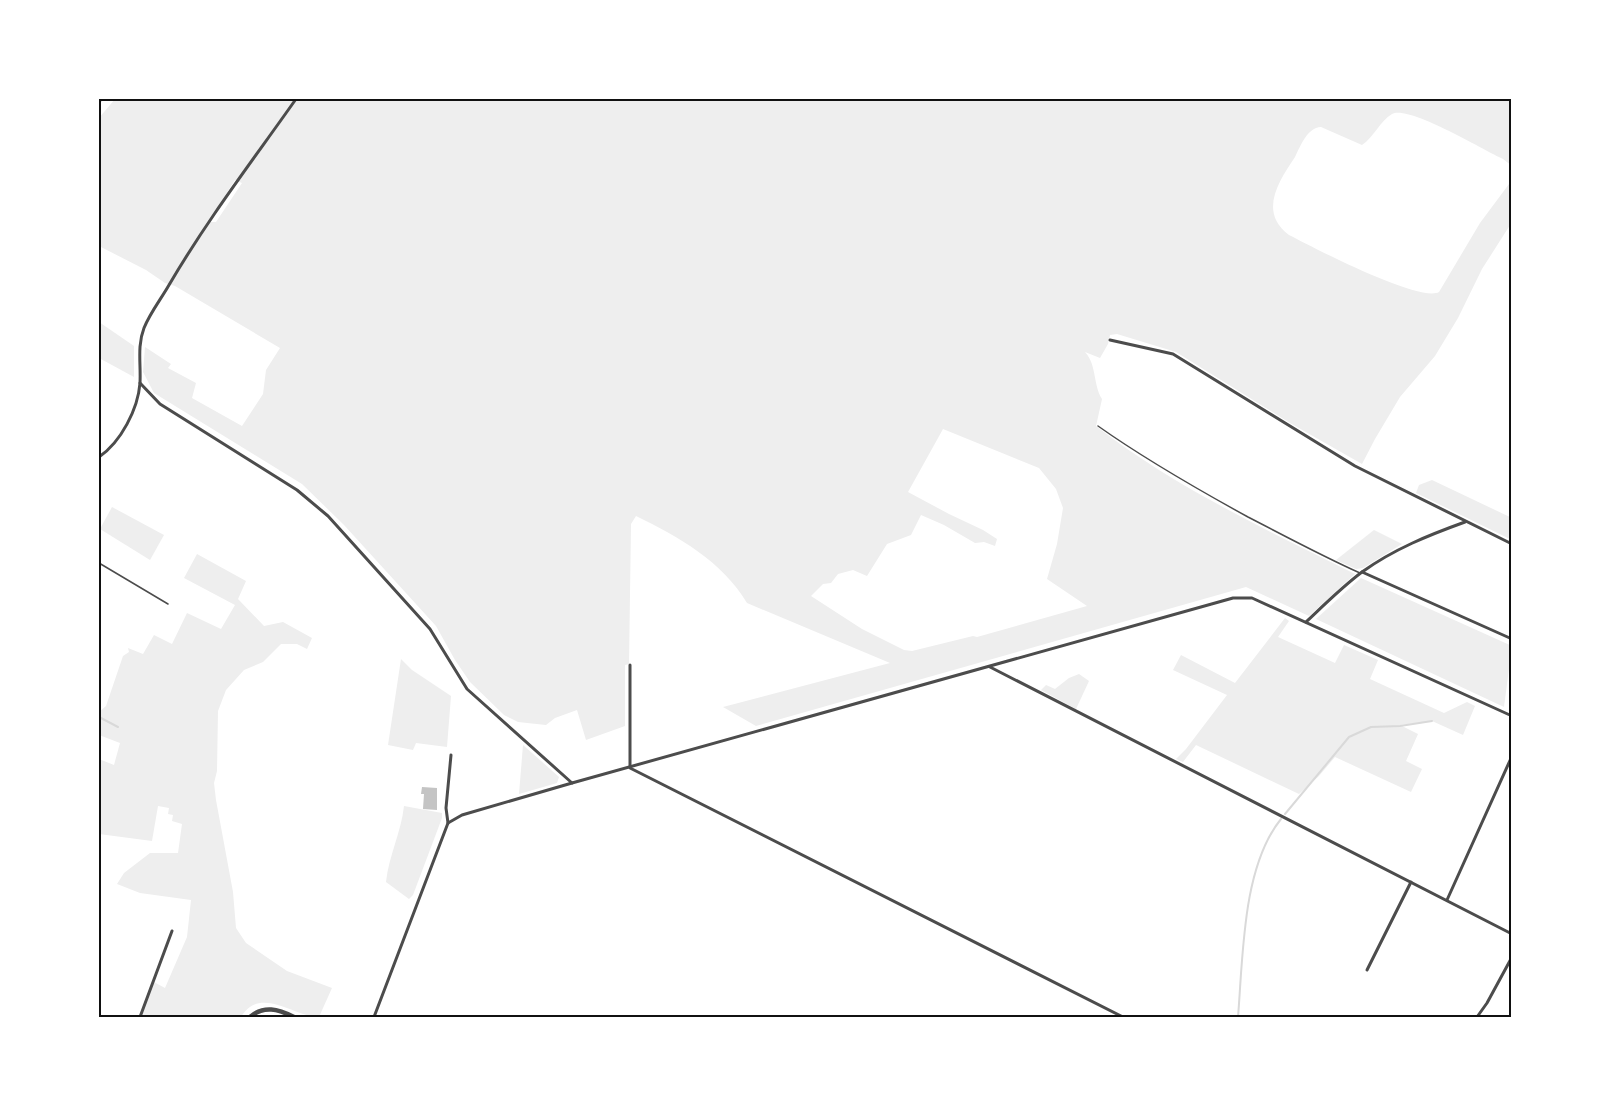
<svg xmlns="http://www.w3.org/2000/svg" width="1611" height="1116" font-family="'Alegreya Sans',sans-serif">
	<rect width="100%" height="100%" fill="#fff"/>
	<g fill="#eee" fill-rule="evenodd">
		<path d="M115,99H1512V166L1503,159C1483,150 1409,105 1392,114C1380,121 1374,137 1362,145L1321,127C1307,128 1301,145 1295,157C1279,181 1258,212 1289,235C1312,247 1420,303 1439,292L1480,223L1512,180V222L1482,269L1458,318L1435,356L1400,397L1375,439L1362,464L1290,423L1176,352L1117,334L1110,335L1108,344L1100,358L1085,352C1097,365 1093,385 1102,399L1096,426C1174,487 1267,530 1355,574L1309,616L1246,587L756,726L723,707L890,663L747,603C722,561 679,537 636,516L631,524L629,664L625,665V726L586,740L577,710L555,718L546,725L518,722L504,715L470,682L455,660L436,626L344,525L302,484L154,393L143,372L145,347L171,364L168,368L196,383L192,398L242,426L263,394L266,370L280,348L175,286L165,283L146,270L99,246V118ZM235,180L242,183L216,222H208ZM943,429L1039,468L1056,489L1063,508L1057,544L1047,579L1087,606L977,637L973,636L912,651L904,650L862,629L811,596L823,584L831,583L838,574L853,570L867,576L887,544L911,535L921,515L944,525L975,543L984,542L995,546L997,539L983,530L949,514L908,492Z"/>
		<polygon points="99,322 134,346 134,377 99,358"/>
		<polygon points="1432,480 1512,518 1512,540 1416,493 1419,485"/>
		<polygon points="112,507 164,535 150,560 100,529"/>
		<polygon points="1374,530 1402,544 1363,568 1356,569 1336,560"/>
		<path d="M197,554L246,581L238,599L264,626L283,622L312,638L307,649L297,644H281L263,662L244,670L226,690L218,711L217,771L214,783L216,800L233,892L236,928L246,943L287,971L332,988L319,1017C294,1017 260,985 241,1017H139L152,981L165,988L187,937L191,900L140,893L117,884L124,873L150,853H178L182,824L172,821L173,815L168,814L169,808L158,806L152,841L99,834V759L114,765L120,743L99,735V712L106,706L123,656L129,652L128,648L143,654L154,635L172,644L187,613L221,629L235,605L184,578Z"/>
		<polygon points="1361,578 1512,646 1504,707 1316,619"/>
		<polygon points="1285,618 1289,621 1278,637 1335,663 1344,645 1378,660 1370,679 1444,713 1467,702 1475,706 1463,735 1432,721 1400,725 1418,734 1406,761 1422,769 1411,792 1335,757 1319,776 1299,794 1196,745 1183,762 1176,759 1186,749 1227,695 1173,670 1181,655 1235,683"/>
		<polygon points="401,659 412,670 451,696 447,747 416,743 413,750 388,745"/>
		<polygon points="1079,674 1089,681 1076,709 1041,690 1046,685 1055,689 1069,678"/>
		<polygon points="523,745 559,777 557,783 519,794"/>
		<path d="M404,806L442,813V818L413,895L409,899L386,882C389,855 401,833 404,806Z"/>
	</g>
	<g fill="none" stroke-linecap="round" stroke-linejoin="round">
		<g stroke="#d9d9d9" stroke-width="2">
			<polyline points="99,717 118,727"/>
			<polyline points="1285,814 1349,737 1371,727 1400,726 1432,721"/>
			<path d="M1238,1017C1243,958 1242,867 1281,819"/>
		</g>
	</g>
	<polygon fill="#c4c4c4" points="422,787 437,788 437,810 423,809 424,794 421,794"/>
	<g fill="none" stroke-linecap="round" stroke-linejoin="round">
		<g stroke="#4c4c4c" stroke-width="1.5">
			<path d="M1098,426C1146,460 1197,489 1248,517C1285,536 1322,556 1360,573"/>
			<polyline points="99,563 168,604"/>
		</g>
		<g stroke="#4c4c4c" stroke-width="3">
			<polyline points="1110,340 1173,354 1355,466 1512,544"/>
			<polyline points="140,383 160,404 297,490 328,516 430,629 467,689 572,783 1233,598 1252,598 1512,716"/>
			<path d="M99,457C121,442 138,409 140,383C141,364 137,346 144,328C150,313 161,299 169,285C207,220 253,160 296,99"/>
			<polyline points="1362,572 1512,639"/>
			<path d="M1306,622C1324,605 1342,587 1362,572C1394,549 1429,535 1465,522"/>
			<polyline points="630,665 630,768 1123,1017"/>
			<polyline points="990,667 1512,934"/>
			<polyline points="448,823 446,808 451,755"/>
			<polyline points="1447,900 1512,756"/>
			<polyline points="1367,970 1411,882"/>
			<polyline points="140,1017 172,931"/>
			<polyline points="374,1017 448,823 462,815 572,783"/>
			<polyline points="1477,1017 1487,1003 1512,957"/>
		</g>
		<path stroke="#4c4c4c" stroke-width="4.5" d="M250,1017C264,1005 278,1009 294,1017"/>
		<polyline stroke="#111" stroke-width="5" points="99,100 100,99"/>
	</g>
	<rect width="1611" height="1116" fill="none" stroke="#ffffff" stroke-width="201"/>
	<rect x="100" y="100" width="1410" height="916" fill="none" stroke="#111" stroke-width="2"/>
</svg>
